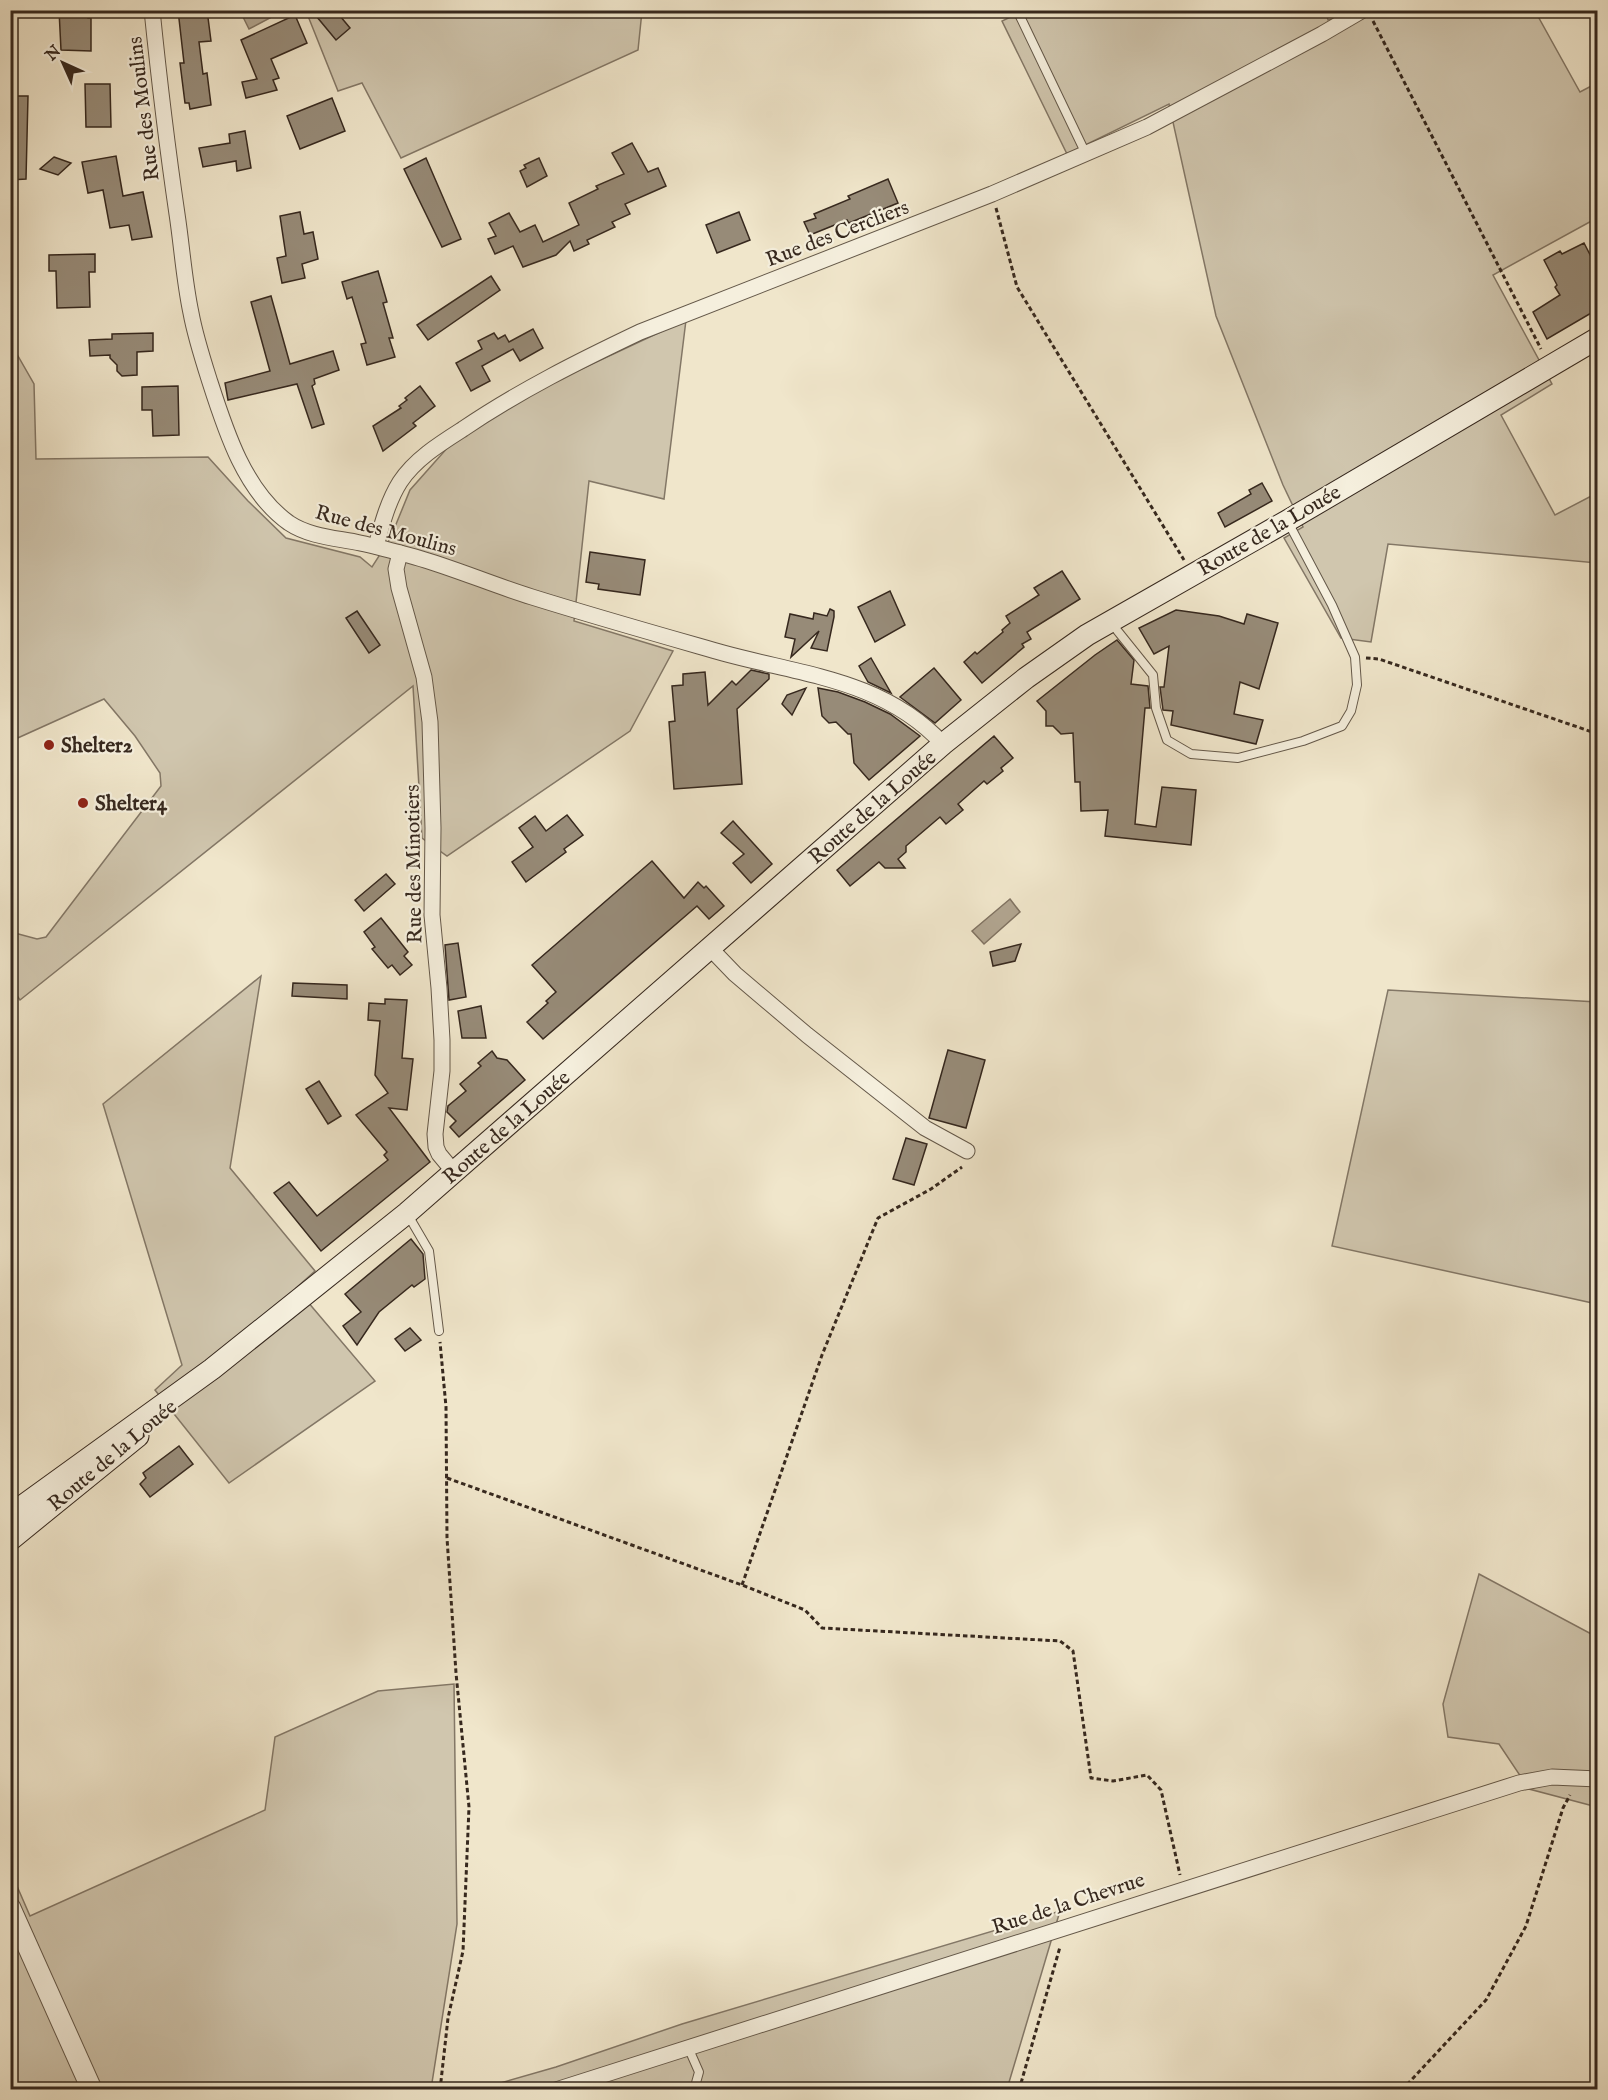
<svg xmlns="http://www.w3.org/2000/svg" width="1608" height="2100" font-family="'IM FELL English',serif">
	<rect width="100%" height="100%" fill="#f0e6cb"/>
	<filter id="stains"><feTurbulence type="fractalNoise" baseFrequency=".00333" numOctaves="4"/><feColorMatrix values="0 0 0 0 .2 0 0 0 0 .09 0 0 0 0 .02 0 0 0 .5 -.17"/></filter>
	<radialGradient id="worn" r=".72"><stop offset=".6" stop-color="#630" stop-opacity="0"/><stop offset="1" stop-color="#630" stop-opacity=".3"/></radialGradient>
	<g fill="#d0c6ae" stroke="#837766" stroke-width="1.5">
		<polygon points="1025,10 1325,10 1328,20 1376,10 1535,11 1580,92 1597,83 1597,218 1493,275 1552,384 1501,415 1555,515 1597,493 1597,563 1388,544 1371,642 1341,638 1284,538 1303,527 1283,485 1216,316 1169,104 1067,154 1002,21"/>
		<polygon points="306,11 642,11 638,50 401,158 362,83 338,91"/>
		<polygon points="686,320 664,499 589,481 574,621 673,651 630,731 447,856 422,838 413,686 20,1000 11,987 11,932 37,939 46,937 161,786 160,773 135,736 104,699 11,741 10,342 34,384 36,459 208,457 248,501 286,538 360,557 372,567 390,539 410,490 449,446 532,392"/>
		<polygon points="261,976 230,1168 315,1271 296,1288 375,1381 229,1483 155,1390 182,1365 103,1104"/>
		<polygon points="1388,990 1597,1002 1597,1304 1332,1246"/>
		<polygon points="1479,1574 1597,1637 1597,1807 1529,1789 1499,1744 1448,1737 1443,1704"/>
		<polygon points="454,1684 457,1924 431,2089 11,2089 10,1870 30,1916 265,1810 275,1737 378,1691"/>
		<polygon points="1060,1911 1007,2089 476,2090 556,2067 682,2024"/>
	</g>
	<g fill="#b1a590" stroke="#807362" stroke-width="1.5">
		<polygon points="266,11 270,18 249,29 243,17 257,11"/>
		<polygon points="1010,899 1020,912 984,944 972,931"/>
	</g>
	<g fill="#978b78" stroke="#36281e" stroke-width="1.5">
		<polygon points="59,10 88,10 88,18 91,18 91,51 61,50"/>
		<polygon points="178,10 207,10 211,41 199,42 203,74 207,73 211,105 190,109 189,103 185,103 180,63 184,63"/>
		<polygon points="326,10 335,10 350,28 336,40 317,17"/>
		<polygon points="295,15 307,43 271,59 279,78 273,80 277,90 246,98 242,82 257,79 241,40"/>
		<polygon points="85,84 110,84 111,127 86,127"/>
		<polygon points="10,96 28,96 26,179 10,180"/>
		<polygon points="332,98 345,131 300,149 287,116"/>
		<polygon points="245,131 251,168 237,171 236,161 203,167 199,148 230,143 229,134"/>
		<polygon points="632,143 648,172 658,168 666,186 625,204 630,214 612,222 615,227 587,240 589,244 574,251 570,241 556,255 523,267 513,246 495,254 488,239 496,236 489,223 509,213 520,232 535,225 543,242 579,225 569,203 598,189 596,186 624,174 612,153"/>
		<polygon points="116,156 123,196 143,192 152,237 132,240 129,225 110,228 103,190 88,193 82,162"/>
		<polygon points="54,157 71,163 58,175 40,169"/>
		<polygon points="426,158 461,239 442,247 404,169"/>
		<polygon points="539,158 547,176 527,187 520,171 526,168 524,165"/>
		<polygon points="888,179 898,203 849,223 847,220 810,235 804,222 816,218 814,214 850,199 848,196"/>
		<polygon points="300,212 304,234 313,232 318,259 302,264 305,278 282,283 277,258 286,256 280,216"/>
		<polygon points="739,212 750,240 717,253 706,225"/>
		<polygon points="1584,243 1598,270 1598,309 1547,339 1533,312 1560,295 1555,287 1557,285 1544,260 1560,251 1562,254"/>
		<polygon points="95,254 95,272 89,272 90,307 57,308 56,271 49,271 49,255"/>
		<polygon points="378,271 387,302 383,303 393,338 389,338 395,357 367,365 361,344 366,343 352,297 347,299 342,282"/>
		<polygon points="491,276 500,290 428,340 417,325"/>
		<polygon points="271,296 290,364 333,351 339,370 314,379 315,384 312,386 324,424 312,428 297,384 228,400 225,383 270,371 251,302"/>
		<polygon points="533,329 543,348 520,361 513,349 482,366 490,381 471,391 456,363 482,349 478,341 494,333 498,339 505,335 509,342"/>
		<polygon points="153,333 153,351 137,352 137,375 122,376 117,371 117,365 110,358 110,355 90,356 89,340 112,339 112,334"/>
		<polygon points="178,386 179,435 153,436 152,410 142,410 142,387"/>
		<polygon points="420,386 435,406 413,423 416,426 383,451 373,426 401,408 399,406 407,400 405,398"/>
		<polygon points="1262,483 1272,501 1225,527 1218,513 1251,494 1249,490"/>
		<polygon points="590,552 645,560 640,595 598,589 599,584 586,582"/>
		<polygon points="1062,571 1080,599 1027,632 1031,639 1022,644 1024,647 982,683 964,662 975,652 977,654 1003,632 1002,630 1010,623 1006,616 1039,595 1034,588"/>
		<polygon points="890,591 905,625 875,642 858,607"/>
		<polygon points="830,609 834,611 834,617 827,651 811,648 819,631 791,657 795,639 785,637 790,614 813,619 814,613 827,616"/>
		<polygon points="1176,610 1219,616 1244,624 1247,614 1278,623 1259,689 1240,682 1234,714 1263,720 1256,744 1171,725 1173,711 1163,710 1160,687 1164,687 1169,646 1154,654 1139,628"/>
		<polygon points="357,611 380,645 369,653 346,618"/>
		<polygon points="1117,640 1134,660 1131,684 1148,686 1150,708 1145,708 1135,824 1156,827 1162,787 1196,790 1191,845 1105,836 1108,810 1081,811 1080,782 1075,782 1073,733 1061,734 1053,726 1046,726 1046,711 1037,701 1095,655"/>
		<polygon points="871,658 891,693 868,682 859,666"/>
		<polygon points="934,668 961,700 935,723 900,697"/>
		<polygon points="751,670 769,674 769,679 737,709 742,784 674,789 669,722 675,721 672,686 683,685 683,674 705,672 708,705 732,681 736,685"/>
		<polygon points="806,688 792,715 782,704 787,695"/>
		<polygon points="818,688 838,692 865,702 890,714 920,736 869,780 854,763 851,734 848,734 836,722 829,723 822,716"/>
		<polygon points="994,736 1013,758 1001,768 1003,771 987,784 984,781 958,804 963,810 946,824 940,817 906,846 906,852 898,859 905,868 885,868 879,862 850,886 837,870"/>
		<polygon points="567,815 583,835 564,849 566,852 526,882 512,862 533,847 519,828 535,816 546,831"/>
		<polygon points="733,821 772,864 751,883 733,863 744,854 721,833"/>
		<polygon points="652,861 684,898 698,882 704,888 706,886 724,906 709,919 697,906 543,1039 527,1022 548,1003 546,1001 556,992 532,965"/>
		<polygon points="386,874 395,884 364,911 355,900"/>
		<polygon points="381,918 408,952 404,956 412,965 400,975 392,965 388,968 372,949 375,947 364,932"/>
		<polygon points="458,943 466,997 449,1000 445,945"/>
		<polygon points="1021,944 1015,961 993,966 990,952"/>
		<polygon points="293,983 347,985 347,999 292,996"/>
		<polygon points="385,999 407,1000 402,1058 413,1059 407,1110 389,1108 430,1162 321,1251 274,1193 289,1182 317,1216 388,1160 384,1155 387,1152 356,1115 388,1093 375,1075 380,1021 368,1020 369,1003 385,1004"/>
		<polygon points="481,1006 486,1038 462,1038 458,1011"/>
		<polygon points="948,1050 985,1060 966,1128 929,1118"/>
		<polygon points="492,1051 497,1058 507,1060 525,1080 459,1137 450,1127 456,1121 447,1112 448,1106 466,1091 460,1084 481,1066 478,1063"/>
		<polygon points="319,1081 341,1116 328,1124 306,1089"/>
		<polygon points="906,1138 927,1144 914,1185 893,1179"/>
		<polygon points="411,1239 423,1254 425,1279 414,1287 412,1285 379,1312 357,1345 343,1326 361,1312 345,1294"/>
		<polygon points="410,1328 421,1340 405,1351 395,1339"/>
		<polygon points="179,1446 193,1464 150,1497 140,1484 146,1478 143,1473"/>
	</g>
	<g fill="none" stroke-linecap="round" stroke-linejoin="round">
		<g stroke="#645849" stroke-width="10">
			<g id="service">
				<polyline points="1017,10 1086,154"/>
				<polyline points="1112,624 1153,675 1156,708 1167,740 1191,754 1238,758 1303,741 1342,726 1351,711 1357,685 1355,657 1332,605 1288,522"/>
				<polyline points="408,1215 429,1251 439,1331"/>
				<polyline points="688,2047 699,2072 694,2090"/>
			</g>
		</g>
		<g stroke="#645849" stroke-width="17">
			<g id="minor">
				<path d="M152,10C159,79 167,146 177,214C182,247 184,280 191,313C195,335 202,357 209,379C225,429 244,491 289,523C310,537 337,538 360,543C379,547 397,552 415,557C454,568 493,585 532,597C596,617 660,635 723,653C803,675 884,680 943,744"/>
				<path d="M376,546C382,524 388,501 400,482C415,459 441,443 463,429C519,391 579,361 640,332L992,194L1147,127L1322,34L1363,10"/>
				<polyline points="400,553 396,569 399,588 424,677 430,722 433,828 432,915 439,988 442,1040 442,1071 435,1134 436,1147 439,1154 454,1172"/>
				<polyline points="710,948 735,974 807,1035 925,1128 967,1151"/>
				<polyline points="556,2090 1519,1783 1552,1777 1598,1779"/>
			</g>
		</g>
		<g stroke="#645849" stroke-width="22">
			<polyline id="tertiary" points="10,1907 92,2090"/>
		</g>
		<g stroke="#36281e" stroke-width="23">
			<g id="secondary">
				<polyline points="10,1515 212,1369 407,1213 943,744 1026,678 1087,635 1287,521 1598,338"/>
				<polyline points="10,1540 138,1436"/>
			</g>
		</g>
		<g stroke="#36281e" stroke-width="3" stroke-dasharray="4.5 3" stroke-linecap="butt">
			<polyline points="1373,21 1541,349"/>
			<polyline points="996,208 1017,287 1184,560"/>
			<polyline points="1366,658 1379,659 1598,734"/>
			<polyline points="447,1478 742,1585 805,1610 822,1628 1060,1641 1073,1651 1091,1778 1113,1781 1147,1775 1161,1790 1180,1875"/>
			<polyline points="742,1585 822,1355 878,1218 931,1189 962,1167"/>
			<polyline points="440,2090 448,2018 463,1951 469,1807 456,1673 447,1538 446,1407 440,1342"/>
			<polyline points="1019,2090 1060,1947"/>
			<polyline points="1402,2090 1486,2000 1526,1926 1563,1808 1570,1795"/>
		</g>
		<use href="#service" stroke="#f5efdd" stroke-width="8"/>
		<use href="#minor" stroke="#f5efdd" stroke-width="15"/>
		<use href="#tertiary" stroke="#f5efdd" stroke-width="20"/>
		<use href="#secondary" stroke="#f5efdd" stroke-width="21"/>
	</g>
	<g fill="#8f2418" stroke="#f5efdd" stroke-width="2">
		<circle cx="49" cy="745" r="6"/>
		<circle cx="83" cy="803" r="6"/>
	</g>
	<g text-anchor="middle" stroke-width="4.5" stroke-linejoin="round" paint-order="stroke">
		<g font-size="21" fill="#36281e" stroke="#f5efdd">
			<text transform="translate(143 109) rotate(-97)" y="7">Rue des Moulins</text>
			<text transform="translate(837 233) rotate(-21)" y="7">Rue des Cercliers</text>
			<text transform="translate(386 530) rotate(15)" y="7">Rue des Moulins</text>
			<text transform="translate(1269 530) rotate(-30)" y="7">Route de la Louée</text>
			<text transform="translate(872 807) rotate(-41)" y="7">Route de la Louée</text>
			<text transform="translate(413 864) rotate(-91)" y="7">Rue des Minotiers</text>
			<text transform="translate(506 1127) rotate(-41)" y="7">Route de la Louée</text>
			<text transform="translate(112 1455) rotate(-40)" y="7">Route de la Louée</text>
			<text transform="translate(1068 1903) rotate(-18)" y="7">Rue de la Chevrue</text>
		</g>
		<g font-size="21" font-weight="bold" fill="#36281e" stroke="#f5efdd" text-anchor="start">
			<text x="61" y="752">Shelter2</text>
			<text x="95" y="810">Shelter4</text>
		</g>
	</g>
	<rect width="1608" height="2100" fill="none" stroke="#f0e6cb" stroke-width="36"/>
	<rect x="12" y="12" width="1584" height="2076" fill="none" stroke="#36281e" stroke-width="3"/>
	<rect x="18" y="18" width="1572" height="2064" fill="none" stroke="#36281e" stroke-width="1.5"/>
	<g transform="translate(63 63) rotate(315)" stroke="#f5efdd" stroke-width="4.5" paint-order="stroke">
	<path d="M0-4.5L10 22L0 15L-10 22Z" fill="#36281e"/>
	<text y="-9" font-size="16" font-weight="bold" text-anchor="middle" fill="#36281e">N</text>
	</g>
	<rect width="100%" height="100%" filter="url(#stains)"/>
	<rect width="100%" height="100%" fill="url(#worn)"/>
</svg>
